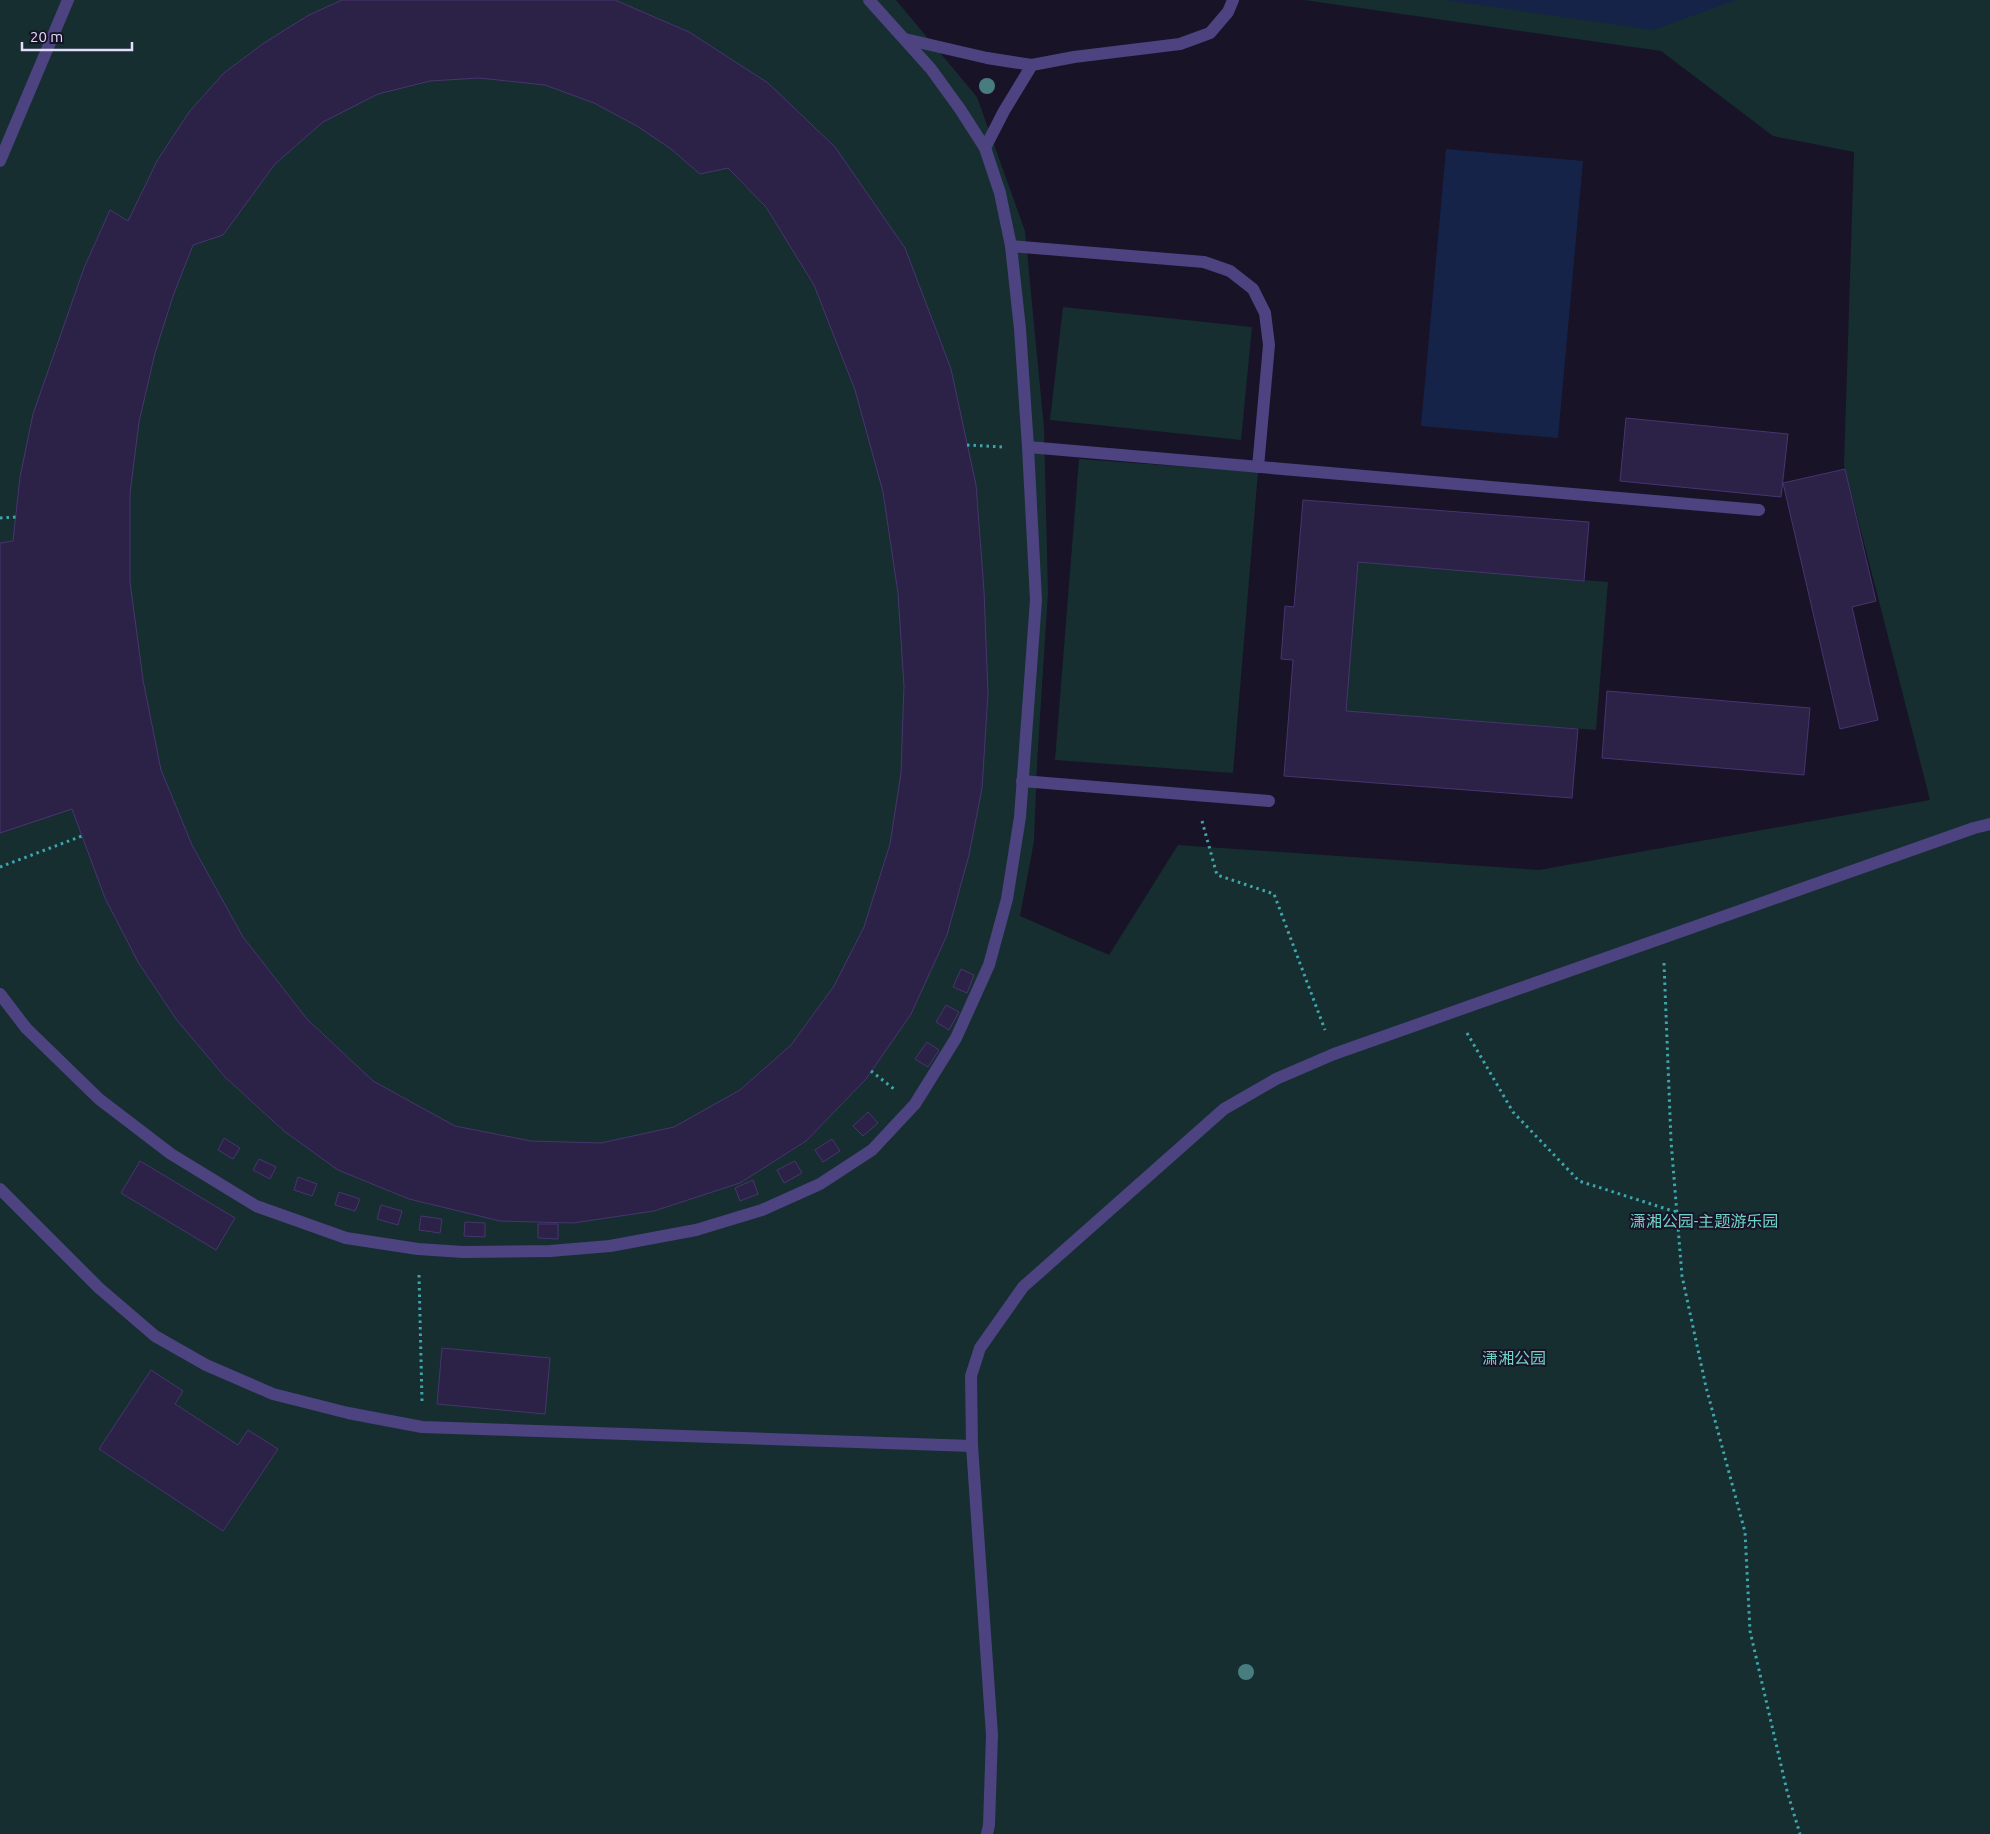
<svg xmlns="http://www.w3.org/2000/svg" width="1990" height="1834" font-family="Ubuntu,'Noto Sans SC',sans-serif">
	<rect width="100%" height="100%" fill="#181327"/>
	<g fill="#162e30">
		<polygon points="0,0 896,0 977,97 1025,231 1044,428 1048,593 1037,763 1034,841 1020,916 1109,955 1178,845 1539,870 1930,800 1844,465 1854,152 1773,136 1661,51 1304,0 1990,0 1990,1834 0,1834"/>
		<polygon points="1063,307 1252,327 1241,440 1050,420"/>
		<polygon points="1079,459 1258,472 1233,773 1055,760"/>
		<polygon points="1358,562 1608,582 1596,730 1346,711"/>
	</g>
	<g fill="#152349">
		<polygon points="1445,0 1736,0 1653,30"/>
		<polygon points="1446,149 1583,161 1558,438 1421,426"/>
	</g>
	<g fill="#2c2146" stroke="#47356f" fill-rule="evenodd">
		<path d="M342,0H615L689,32L768,83L835,147L905,248L951,369L976,485L984,591L988,694L982,788L969,855L947,935L911,1014L866,1079L806,1141L740,1183L654,1211L573,1223L500,1221L409,1199L338,1170L284,1131L225,1077L176,1019L138,962L105,898L72,809L0,833V543L13,541L20,477L33,414L84,268L110,210L128,221L157,161L189,112L224,73L264,43L309,15ZM479,78L545,85L594,103L637,126L671,149L700,174L728,168L766,207L814,285L855,390L883,492L898,593L904,686L901,773L890,844L864,927L834,986L791,1045L740,1090L674,1127L601,1143L531,1141L455,1126L373,1081L307,1019L243,937L192,845L161,770L143,680L130,582V493L139,422L155,353L173,296L193,245L223,235L275,164L323,122L378,94L430,81Z"/>
		<polygon points="1626,418 1788,434 1781,497 1620,481"/>
		<polygon points="1845,469 1876,601 1852,607 1878,720 1840,729 1783,483"/>
		<polygon points="1303,500 1589,522 1584,581 1358,562 1346,711 1578,729 1572,798 1284,776 1293,660 1281,659 1285,606 1294,607"/>
		<polygon points="1607,691 1810,708 1804,775 1602,758"/>
		<polygon points="961,969 974,975 967,993 953,987"/>
		<polygon points="946,1005 959,1012 949,1030 936,1022"/>
		<polygon points="927,1042 939,1050 928,1067 915,1059"/>
		<polygon points="868,1112 878,1123 863,1136 853,1126"/>
		<polygon points="224,1138 240,1148 233,1159 218,1150"/>
		<polygon points="832,1139 840,1151 823,1162 815,1150"/>
		<polygon points="259,1159 276,1167 270,1179 253,1170"/>
		<polygon points="140,1161 235,1218 216,1250 121,1193"/>
		<polygon points="795,1161 802,1173 784,1183 777,1170"/>
		<polygon points="298,1177 317,1184 312,1196 294,1190"/>
		<polygon points="753,1180 758,1194 740,1201 735,1188"/>
		<polygon points="339,1192 360,1199 355,1211 335,1205"/>
		<polygon points="381,1205 402,1211 398,1225 377,1219"/>
		<polygon points="421,1216 442,1219 440,1233 419,1230"/>
		<polygon points="465,1222 485,1223 485,1237 464,1236"/>
		<polygon points="538,1224 558,1224 558,1239 538,1238"/>
		<polygon points="442,1348 550,1358 545,1414 437,1404"/>
		<polygon points="151,1370 183,1391 175,1404 238,1445 248,1430 278,1449 223,1531 99,1449"/>
	</g>
	<g fill="none" stroke-linecap="round" stroke-linejoin="round">
		<g stroke="#3ea7ae" stroke-width="3" stroke-dasharray="2.5 4" stroke-linecap="butt">
			<polyline points="967,445 1003,447"/>
			<polyline points="0,518 16,517"/>
			<polyline points="1202,821 1217,875 1274,894 1325,1030"/>
			<polyline points="0,867 82,836"/>
			<polyline points="1664,963 1671,1141 1682,1276 1706,1387 1745,1532 1750,1631 1787,1791 1800,1834"/>
			<polyline points="1467,1033 1513,1112 1579,1181 1676,1212"/>
			<polyline points="871,1071 894,1089"/>
			<polyline points="419,1275 422,1401"/>
		</g>
		<g stroke="#4c4380" stroke-width="12">
			<polyline points="905,39 987,58 1032,65"/>
			<polyline points="985,148 1004,111 1032,65 1074,57 1180,44 1210,33 1228,12 1233,0"/>
			<polyline points="0,161 68,0"/>
			<polyline points="1011,246 1204,262 1230,271 1253,289 1265,313 1269,345 1258,467"/>
			<polyline points="1028,447 1759,510"/>
			<polyline points="1022,781 1269,801"/>
			<polyline points="0,994 26,1028 99,1099 171,1154 256,1206 346,1238 418,1249 463,1252 550,1251 610,1246 696,1230 762,1210 820,1184 872,1150 915,1104 956,1038 989,965 1007,899 1020,817 1036,600 1028,447 1020,329 1011,246 1000,193 985,148 960,109 931,69 869,0"/>
		</g>
		<g stroke="#4c4380" stroke-width="12">
			<polyline points="0,1189 99,1288 155,1336 206,1365 273,1394 348,1413 422,1427 972,1446"/>
			<polyline points="987,1834 989,1825 992,1735 972,1446 971,1376 980,1348 1023,1287 1224,1109 1276,1079 1334,1054 1974,828 1990,824"/>
		</g>
	</g>
	<g fill="#487d7f">
		<circle cx="987" cy="86" r="8"/>
		<circle cx="1246" cy="1672" r="8"/>
	</g>
	<g text-anchor="middle" stroke-width="4" stroke-linejoin="round" paint-order="stroke">
		<g font-size="16" fill="#6fd4c7" stroke="#181327">
			<text x="1704" y="1227">潇湘公园-主题游乐园</text>
			<text x="1514" y="1364">潇湘公园</text>
		</g>
	</g>
	<path d="M22 42v8h110v-8" fill="none" stroke="#e3dcfb" stroke-width="2.5"/>
	<text x="30" y="42" font-size="15" fill="#e3dcfb" stroke="#181327" stroke-width="4" paint-order="stroke">20 m</text>
</svg>
